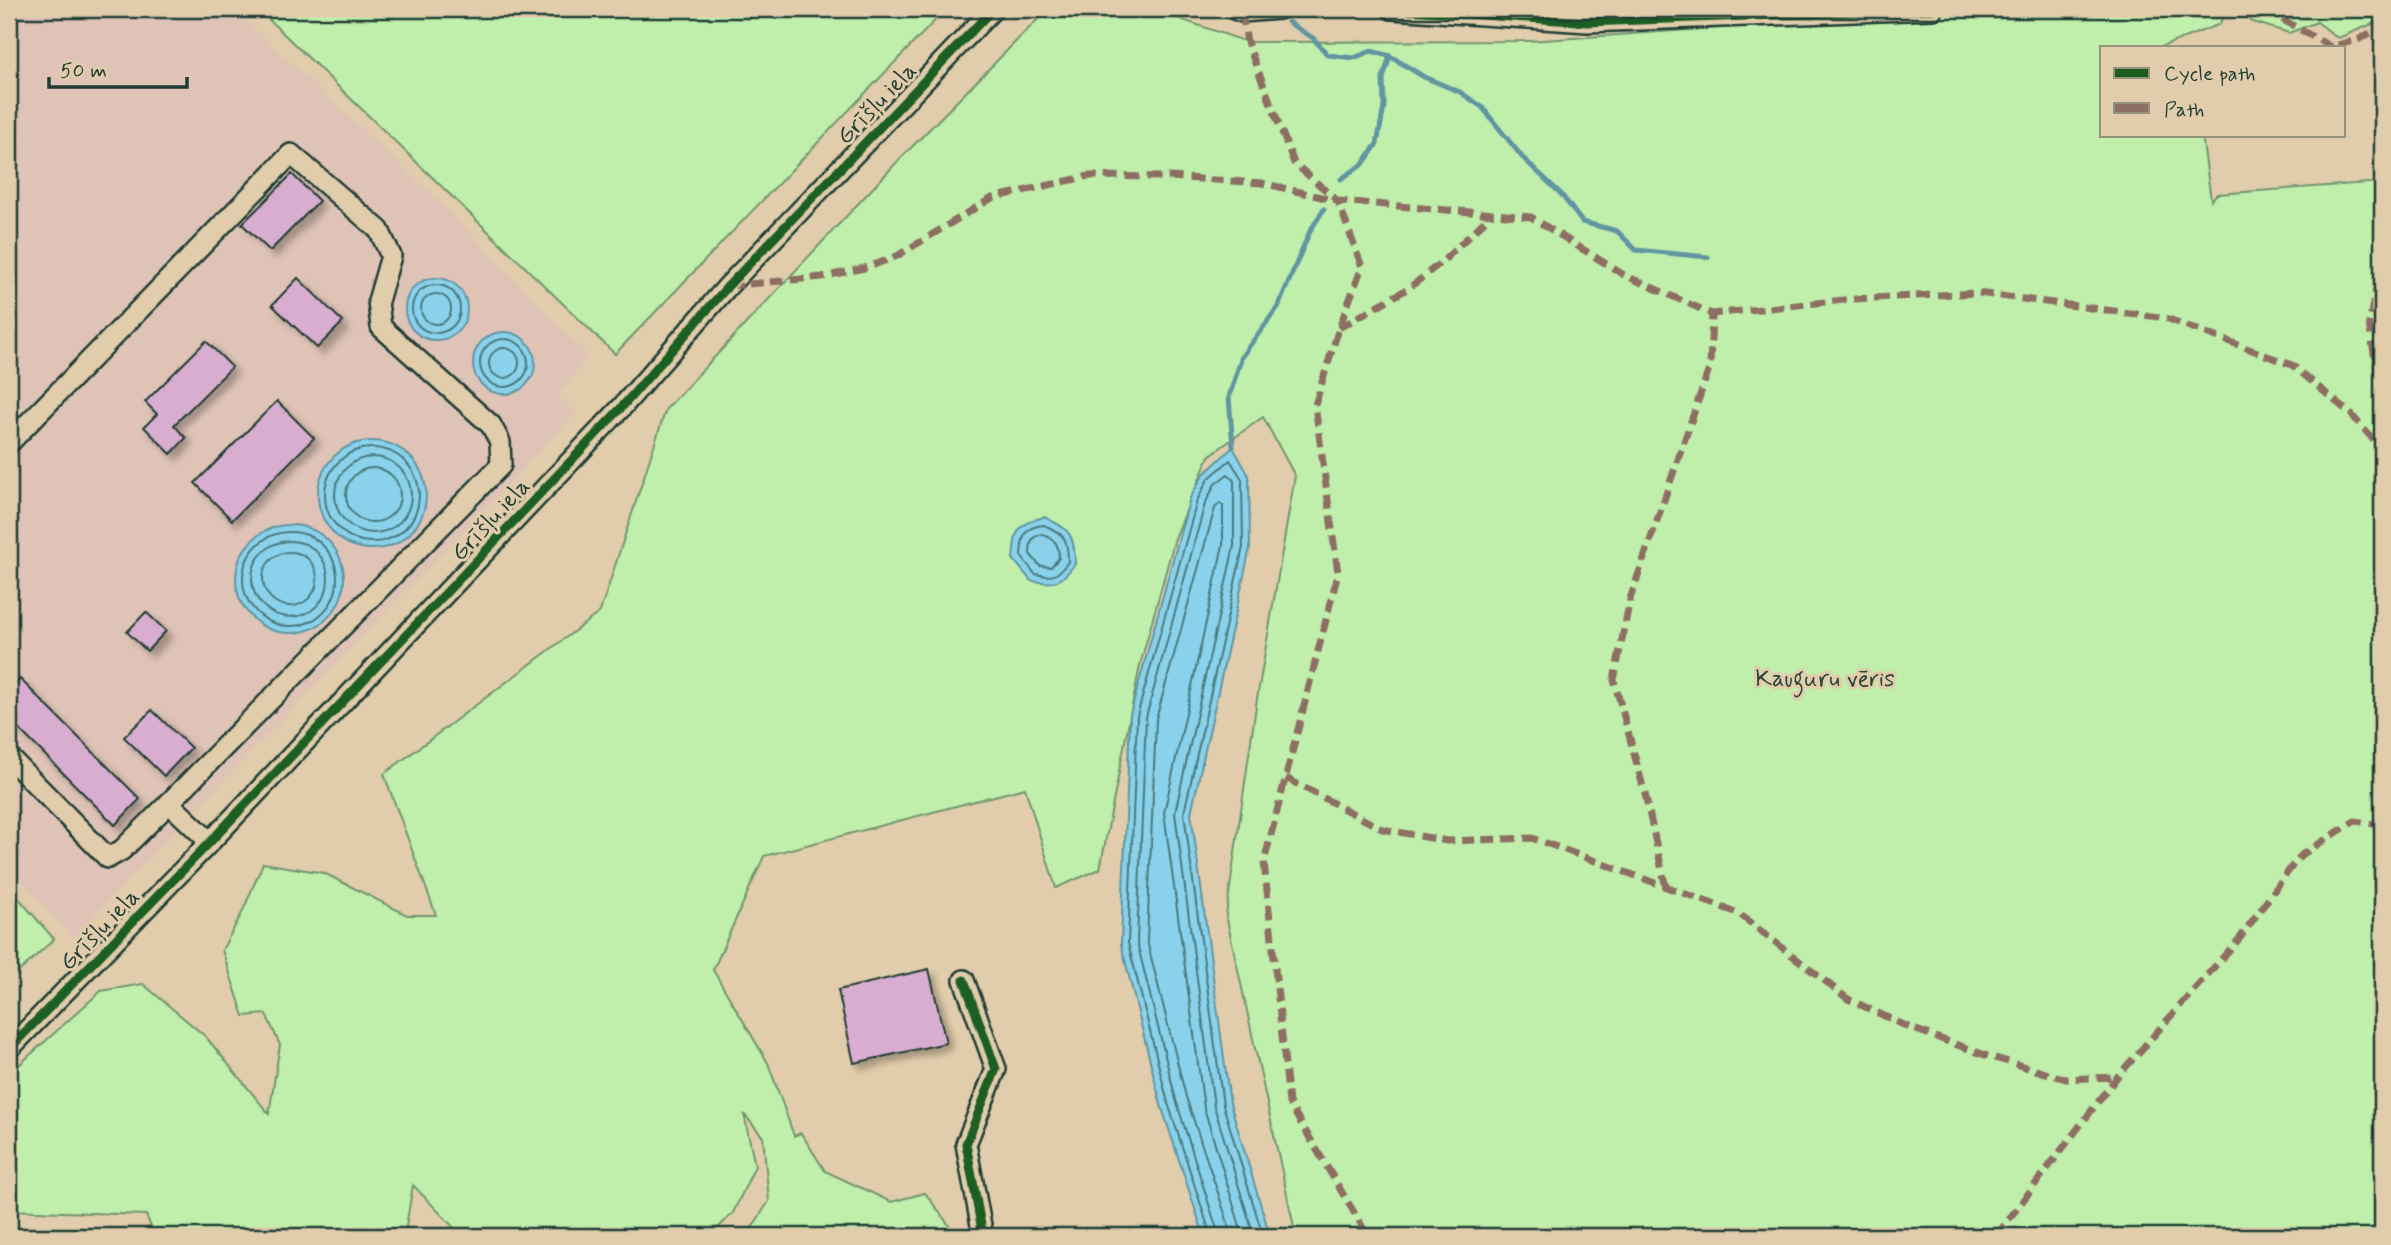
<svg xmlns="http://www.w3.org/2000/svg" width="2391" height="1245" font-family="Mynerve,sans-serif">
	<defs>
		<filter id="shadow"><feDropShadow dx="6" dy="6" stdDeviation="3.5" flood-color="#0004"/></filter>
	</defs>
	<rect width="100%" height="100%" fill="#e1ccab"/>
	<filter id="ink" filterUnits="userSpaceOnUse"><feTurbulence type="fractalNoise" baseFrequency=".0143" numOctaves="2"/><feDisplacementMap in="SourceGraphic" scale="14" xChannelSelector="R" yChannelSelector="G"/><feConvolveMatrix kernelMatrix="1 2 1 2 8 2 1 2 1" color-interpolation-filters="sRGB"/></filter>
	<g filter="url(#ink)">
		<polygon fill="#dfc3b6" points="16,9 233,9 438,200 588,356 558,397 577,412 73,938 9,868 9,15"/>
		<g fill="#c0eeab" stroke="#709670" stroke-width="2">
			<polygon points="258,9 946,9 615,354"/>
			<polygon points="1048,9 1151,9 1247,42 1529,41 1997,9 2225,9 2220,24 2161,47 2102,47 2102,135 2202,135 2211,200 2217,194 2382,182 2382,1236 1296,1236 1226,915 1257,699 1295,476 1263,417 1209,456 1175,538 1140,665 1100,869 1056,888 1025,788 764,856 713,970 768,1063 794,1136 801,1133 825,1171 891,1202 925,1193 957,1236 747,1236 769,1201 763,1137 744,1114 755,1166 733,1213 710,1236 462,1236 413,1185 405,1232 409,1236 130,1236 151,1227 146,1215 9,1210 9,1074 101,991 143,984 206,1037 269,1114 280,1045 266,1014 244,1016 222,950 242,913 263,863 324,873 407,915 436,915 384,774 600,612 666,409 899,160"/>
			<polygon points="2251,9 2382,9 2382,20 2338,38 2317,22 2289,33 2250,21"/>
			<polygon points="9,887 54,939 9,981"/>
		</g>
		<g fill="#8ad2eb" stroke="#5f96a2" stroke-width="2">
			<circle cx="436" cy="309" r="31"/>
			<circle cx="504" cy="363" r="31"/>
			<circle cx="372" cy="495" r="54"/>
			<polygon points="1233,447 1249,476 1250,548 1191,813 1230,1103 1270,1236 1204,1236 1161,1105 1121,944 1130,715 1190,498 1203,475"/>
			<path d="M1044,517C1071,530 1074,534 1075,564C1059,584 1057,584 1031,581L1013,559C1016,531 1015,524 1044,517Z"/>
			<circle cx="290" cy="579" r="54"/>
		</g>
		<g fill="none" stroke-linecap="round" stroke-linejoin="round">
			<g stroke="#4a797d" stroke-width="2">
				<circle cx="436" cy="309" r="24"/>
				<circle cx="436" cy="309" r="15"/>
				<circle cx="504" cy="363" r="24"/>
				<circle cx="504" cy="363" r="15"/>
				<circle cx="372" cy="495" r="47"/>
				<circle cx="373" cy="495" r="38"/>
				<circle cx="373" cy="495" r="27"/>
				<path d="M1044,525C1065,534 1068,539 1068,562C1056,577 1054,578 1035,574L1021,556C1022,536 1023,527 1044,525Z"/>
				<circle cx="290" cy="579" r="47"/>
				<path d="M1042,534C1055,539 1059,544 1059,558L1051,567L1040,566L1030,554C1030,543 1031,536 1042,534Z"/>
				<circle cx="290" cy="579" r="38"/>
				<circle cx="290" cy="579" r="27"/>
				<polyline points="1211,1236 1168,1103 1128,943 1137,716 1197,501 1208,479 1230,460 1242,479 1243,547 1184,813 1223,1105 1263,1236"/>
				<polyline points="1219,1236 1176,1100 1137,942 1146,717 1205,504 1215,484 1228,474 1234,481 1234,546 1175,813 1214,1106 1254,1236"/>
				<polyline points="1230,1236 1229,1226 1186,1097 1147,941 1156,719 1215,508 1220,503 1223,506 1223,545 1164,813 1204,1108 1243,1236"/>
			</g>
			<g stroke="#5f96a2" stroke-width="5">
				<polyline points="1288,22 1313,38 1328,55 1354,58 1371,51 1390,56 1424,77 1460,92 1482,107 1522,157 1561,194 1582,222 1617,231 1636,250 1708,257"/>
				<polyline points="1341,179 1363,164 1377,144 1384,107 1383,78 1390,56"/>
				<polyline points="1233,447 1229,397 1242,356 1278,307 1310,231 1324,209"/>
			</g>
		</g>
		<g fill="#d9add0" stroke="#1f3d34" stroke-width="2" filter="url(#shadow)">
			<polygon points="292,174 319,201 270,251 242,224"/>
			<polygon points="298,278 343,322 317,348 272,305"/>
			<polygon points="206,341 232,367 174,425 186,438 171,454 144,427 157,414 145,402"/>
			<polygon points="277,401 314,438 232,520 195,483"/>
			<polygon points="146,612 166,631 147,651 127,632"/>
			<polygon points="20,679 140,799 115,825 9,719 9,692"/>
			<polygon points="152,710 191,748 164,776 124,737"/>
			<polygon points="929,969 946,1043 854,1063 838,990"/>
		</g>
		<g fill="none" stroke-linecap="round" stroke-linejoin="round">
			<g stroke="#1f3d34" stroke-width="24">
				<g id="minor">
					<polyline points="1234,9 1242,12 1279,9"/>
					<polyline points="1392,9 1587,22 1933,9"/>
					<polyline points="9,443 291,154 379,230 391,256 378,301 381,327 491,425 500,442 501,465 169,803 210,842"/>
					<polyline points="9,757 108,858 122,850 169,803"/>
					<polyline points="964,980 996,1069 966,1144 983,1236"/>
					<polyline points="9,1049 210,842 621,408 728,286 993,9"/>
				</g>
			</g>
			<use href="#minor" stroke="#e1ccab" stroke-width="19"/>
			<g stroke="#8d6e63" stroke-width="7" stroke-dasharray="14 7" stroke-linecap="butt">
				<polyline points="2264,9 2331,47 2360,39 2382,26"/>
				<polyline points="1242,12 1247,42 1294,163 1338,201 1362,267 1339,328 1315,405 1338,573 1264,862 1289,1103 1368,1236"/>
				<polyline points="2382,260 2369,323 2382,402"/>
				<polyline points="728,286 822,277 869,267 897,256 992,198 1089,176 1169,177 1262,183 1338,201 1531,217 1624,275 1712,314 1854,299 1978,293 2166,318 2292,365 2351,414 2382,450"/>
				<polyline points="1339,328 1409,288 1444,260 1492,214"/>
				<polyline points="1286,778 1382,829 1447,841 1532,838 1738,913 1848,999 1908,1027 1985,1055 2066,1079 2117,1077"/>
				<polyline points="1666,888 1645,794 1614,680 1630,599 1710,366 1712,314"/>
				<polyline points="1996,1236 2117,1077 2240,938 2295,862 2303,854 2355,821 2382,825"/>
			</g>
			<g stroke="#e1ccab" stroke-width="13">
				<g id="cycleway">
					<polyline points="1392,9 1587,22 1933,9"/>
					<polyline points="964,980 996,1069 966,1144 983,1236"/>
					<polyline points="9,1049 210,842 621,408 728,286 993,9"/>
				</g>
			</g>
			<use href="#cycleway" stroke="#1b5e20" stroke-width="9"/>
		</g>
	</g>
	<g text-anchor="middle" stroke-width="6" stroke-linejoin="round" paint-order="stroke">
		<g font-size="24" fill="#1f3d34" stroke="#e1ccab">
			<text transform="translate(876 103) rotate(-46)" y="8">Grīšļu iela</text>
			<text transform="translate(490 519) rotate(-47)" y="8">Grīšļu iela</text>
			<text transform="translate(99 929) rotate(-46)" y="8">Grīšļu iela</text>
		</g>
		<g font-size="24" fill="#27463a" stroke="#e1ccab">
			<text x="1825" y="686">Kauguru vēris</text>
		</g>
	</g>
	<rect width="2391" height="1245" fill="none" stroke="#e1ccab" stroke-width="35"/>
	<rect x="18" y="18" width="2356" height="1210" fill="none" stroke="#1f3d34" stroke-width="2.5" filter="url(#ink)"/>
	<rect x="2100" y="46" width="245" height="91" fill="#e1ccab" stroke="#93937b" stroke-width="2"/>
	<rect x="2114" y="68" width="35" height="10" fill="#1b5e20" stroke="#93937b" stroke-width="2"/>
	<text x="2164" y="80" font-size="21" fill="#1f3d34">Cycle path</text>
	<rect x="2114" y="103" width="35" height="10" fill="#8d6e63" stroke="#93937b" stroke-width="2"/>
	<text x="2164" y="116" font-size="21" fill="#1f3d34">Path</text>
	<path d="M49 77v10h138v-10" fill="none" stroke="#1f3d34" stroke-width="3.5"/>
	<text x="60" y="77" font-size="21" fill="#1f3d34" stroke="#e1ccab" stroke-width="5" paint-order="stroke">50 m</text>
</svg>
